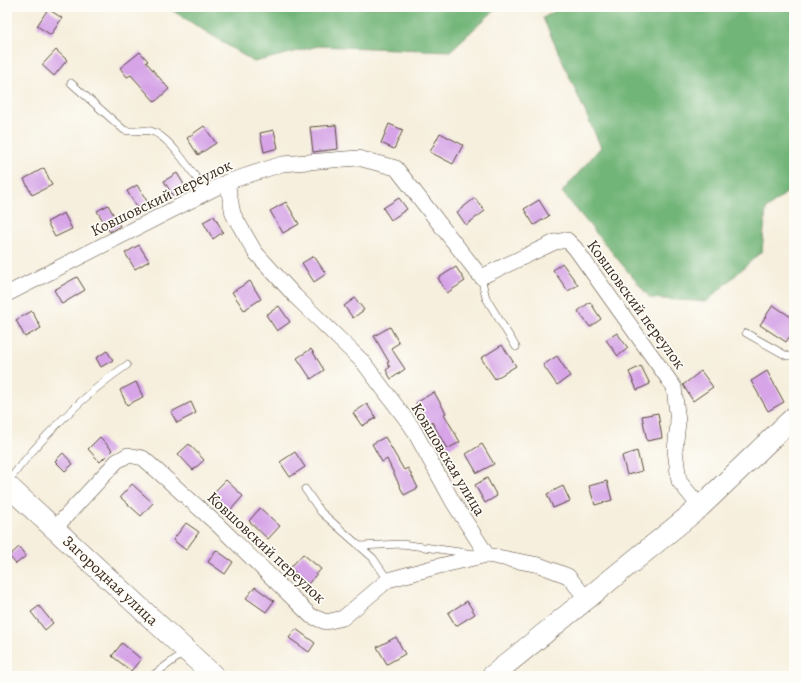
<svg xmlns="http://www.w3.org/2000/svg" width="801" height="683" font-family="Alegreya,serif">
	<rect width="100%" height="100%" fill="#fdfcf7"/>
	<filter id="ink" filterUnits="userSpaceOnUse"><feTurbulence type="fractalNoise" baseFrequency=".025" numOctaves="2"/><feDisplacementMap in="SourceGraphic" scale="8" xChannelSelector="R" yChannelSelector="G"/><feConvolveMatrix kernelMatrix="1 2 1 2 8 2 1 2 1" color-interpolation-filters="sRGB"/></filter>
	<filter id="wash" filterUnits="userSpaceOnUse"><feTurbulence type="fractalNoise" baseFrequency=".012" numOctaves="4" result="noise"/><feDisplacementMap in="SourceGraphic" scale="16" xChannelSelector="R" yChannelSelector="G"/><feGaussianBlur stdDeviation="0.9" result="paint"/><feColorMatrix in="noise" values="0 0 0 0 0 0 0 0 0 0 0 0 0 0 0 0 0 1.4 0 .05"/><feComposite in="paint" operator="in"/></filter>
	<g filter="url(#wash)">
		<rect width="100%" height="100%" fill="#f6efdd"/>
		<g fill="#72b578" stroke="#56704b">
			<polygon points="167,7 498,7 450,51 318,46 254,62"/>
			<polygon points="562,7 794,7 794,191 790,190 766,209 762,251 706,302 650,298 562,192 601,147 543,18"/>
		</g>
		<g id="blocks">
			<g fill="#d6a4e7">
				<polygon points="48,9 62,18 51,35 37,26"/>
				<polygon points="56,50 67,60 54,76 42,65"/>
				<polygon points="140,52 148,61 146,62 169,89 155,102 131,75 127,77 120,68"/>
				<polygon points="389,124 403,130 394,149 381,143"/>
				<polygon points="336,125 338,149 313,152 310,127"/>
				<polygon points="204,126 216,143 198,155 187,138"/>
				<polygon points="274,130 278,148 264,152 260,133"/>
				<polygon points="440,133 463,145 453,164 430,152"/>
				<polygon points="44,168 52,185 32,195 24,179"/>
				<polygon points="177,173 186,188 173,196 164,181"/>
				<polygon points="137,185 150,206 140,212 127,191"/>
				<polygon points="399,198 407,209 391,220 383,208"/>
				<polygon points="475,198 485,211 466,225 457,212"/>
				<polygon points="539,200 549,216 534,225 524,209"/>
				<polygon points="286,202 299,224 283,233 270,211"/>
				<polygon points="108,205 120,226 110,232 97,211"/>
				<polygon points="64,213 72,229 55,237 47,222"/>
				<polygon points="214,216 223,232 213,239 203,222"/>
				<polygon points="139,245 149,261 135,269 125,253"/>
				<polygon points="314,256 326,274 314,282 302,263"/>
				<polygon points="562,263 578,285 568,291 553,270"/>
				<polygon points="456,267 465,281 447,293 438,278"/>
				<polygon points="77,277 85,290 62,304 54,290"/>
				<polygon points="250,281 261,299 244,310 232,292"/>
				<polygon points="355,298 364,310 353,318 344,306"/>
				<polygon points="590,302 601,319 590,327 578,311"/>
				<polygon points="773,305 794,319 794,330 786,342 760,325"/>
				<polygon points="279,306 290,322 277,331 266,315"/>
				<polygon points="32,311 41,328 25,337 16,320"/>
				<polygon points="390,327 399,343 391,348 405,369 391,379 386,370 390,367 387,363 389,362 374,336"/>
				<polygon points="617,333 628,348 618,356 606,340"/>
				<polygon points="502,345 516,366 495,379 481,358"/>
				<polygon points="311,349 324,370 311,379 297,358"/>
				<polygon points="107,351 113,360 101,367 96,358"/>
				<polygon points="557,356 570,376 557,385 543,365"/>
				<polygon points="641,366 650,384 637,390 629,372"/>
				<polygon points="701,371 713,387 693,401 683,385"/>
				<polygon points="767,371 784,402 768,411 751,381"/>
				<polygon points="136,382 143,397 127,405 120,390"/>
				<polygon points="434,392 446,413 444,414 460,442 447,449 432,422 429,424 416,403"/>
				<polygon points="191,402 196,413 177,423 171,412"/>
				<polygon points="367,404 376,418 362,426 353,413"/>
				<polygon points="658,413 662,438 647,441 642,416"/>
				<polygon points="100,437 112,450 100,462 88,449"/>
				<polygon points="385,437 404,470 408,468 418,488 404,495 387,459 382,462 372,444"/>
				<polygon points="189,444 204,460 193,470 178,454"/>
				<polygon points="482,444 494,464 477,473 466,454"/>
				<polygon points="637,451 642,471 627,475 622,456"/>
				<polygon points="295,452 305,467 290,477 280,462"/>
				<polygon points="63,453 73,464 65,471 55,461"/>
				<polygon points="487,478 497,496 485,503 475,485"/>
				<polygon points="226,480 243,496 229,512 211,495"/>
				<polygon points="607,481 612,500 595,505 589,486"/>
				<polygon points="132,484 153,503 141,516 120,497"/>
				<polygon points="563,486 570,501 553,508 547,494"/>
				<polygon points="260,508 280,526 268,539 249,521"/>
				<polygon points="186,523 199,532 186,550 173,540"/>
				<polygon points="19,547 26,556 16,564 9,556"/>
				<polygon points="216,550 233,562 225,574 208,562"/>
				<polygon points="303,554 321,569 308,584 290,568"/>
				<polygon points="255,587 274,601 266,612 246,598"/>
				<polygon points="467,601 475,614 456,626 448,613"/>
				<polygon points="39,606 53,623 45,630 31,612"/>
				<polygon points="296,629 315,643 309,652 289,638"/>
				<polygon points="396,637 405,654 387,664 377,647"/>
				<polygon points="122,643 141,659 131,671 112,656"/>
			</g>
		</g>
	</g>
	<g filter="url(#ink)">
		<use href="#blocks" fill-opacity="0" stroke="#57483b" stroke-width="1"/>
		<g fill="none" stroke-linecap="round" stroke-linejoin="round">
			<g stroke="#57483b" stroke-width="8">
				<g id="lane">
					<path d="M71,83L124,130C133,133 142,129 151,131C171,137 194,175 206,192"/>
					<polyline points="481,277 486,298 516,347"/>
					<polyline points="746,333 787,356 794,356"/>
					<path d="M7,483C37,442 84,394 127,365"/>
					<polyline points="305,489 321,512 373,558 388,580"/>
					<polyline points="359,546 402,544 474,554"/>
					<polyline points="152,676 186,651"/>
				</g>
			</g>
			<g stroke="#57483b" stroke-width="16">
				<g id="street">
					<polyline points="227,182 233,214 255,252 295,296 363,362 412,427 453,502 487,555 539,565 568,576 586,598"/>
					<polyline points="7,294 227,182 282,164 358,158 396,168 481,277 555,242 567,240 575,248 674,387 678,422 675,450 679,481 700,507"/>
					<polyline points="55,528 117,461 128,455 143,458 218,525 311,616 326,622 343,618 388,580 439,566 487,555"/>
				</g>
			</g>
			<g stroke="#57483b" stroke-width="22">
				<g id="secondary">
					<polyline points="7,485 214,676"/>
					<polyline points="492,676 700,507 794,417"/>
				</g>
			</g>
			<use href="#lane" stroke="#fff" stroke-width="7"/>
			<use href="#street" stroke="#fff" stroke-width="15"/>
			<use href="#secondary" stroke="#fff" stroke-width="21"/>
		</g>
	</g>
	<g text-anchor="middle" stroke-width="3.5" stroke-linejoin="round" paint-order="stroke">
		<g font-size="16" fill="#3b2a1e" stroke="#fdfcf7">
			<text transform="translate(161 197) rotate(-26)" y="6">Ковшовский переулок</text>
			<text transform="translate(637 304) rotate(54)" y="6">Ковшовский переулок</text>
			<text transform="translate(449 459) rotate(59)" y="6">Ковшовская улица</text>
			<text transform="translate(267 547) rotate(43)" y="6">Ковшовский переулок</text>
			<text transform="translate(111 580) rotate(43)" y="6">Загородная улица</text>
		</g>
	</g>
	<rect width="801" height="683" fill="none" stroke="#fdfcf7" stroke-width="24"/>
</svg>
